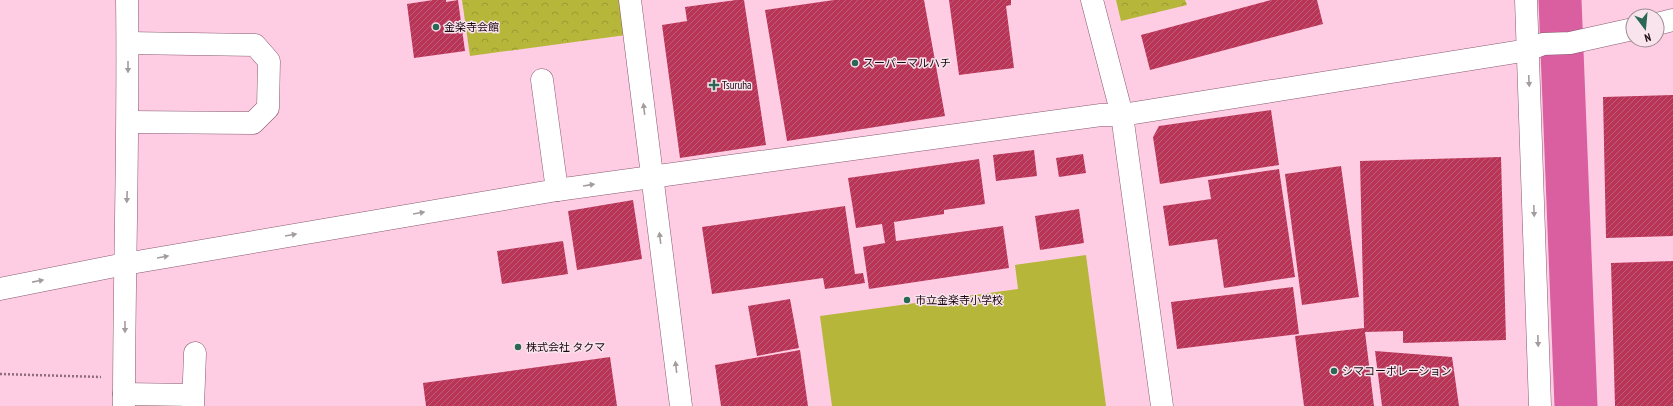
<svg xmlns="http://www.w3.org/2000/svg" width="1673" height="406" font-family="'PT Sans Narrow','Noto Sans JP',sans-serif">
	<defs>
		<pattern id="park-crowns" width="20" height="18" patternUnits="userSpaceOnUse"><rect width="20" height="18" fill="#b5b63a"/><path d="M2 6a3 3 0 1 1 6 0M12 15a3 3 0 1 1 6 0" fill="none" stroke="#9b9b32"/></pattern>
		<pattern id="building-hatch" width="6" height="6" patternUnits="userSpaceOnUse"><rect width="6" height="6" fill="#b93457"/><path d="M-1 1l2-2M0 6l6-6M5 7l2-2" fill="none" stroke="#b96179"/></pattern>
	</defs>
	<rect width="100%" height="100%" fill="#ffcde3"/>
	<polygon fill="#b5b63a" points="1086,255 1106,406 832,406 820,316 1018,289 1015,265"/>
	<g fill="url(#park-crowns)">
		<polygon points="462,0 621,0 626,35 470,56"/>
		<polygon points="1116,0 1185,0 1187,5 1121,21"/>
	</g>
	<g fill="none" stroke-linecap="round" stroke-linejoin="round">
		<polyline stroke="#da5fa1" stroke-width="43" points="1560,0 1576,406"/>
	</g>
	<g fill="url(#building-hatch)">
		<polygon points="433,0 446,0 446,2 458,0 465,51 414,58 407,4"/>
		<polygon points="736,0 744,0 766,145 680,158 662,25 687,21 685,7"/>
		<polygon points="834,0 924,0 945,116 787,141 765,10"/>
		<polygon points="949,0 1011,0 1011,5 1006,6 1014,68 959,75"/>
		<polygon points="1271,0 1317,0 1323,24 1150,70 1141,35"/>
		<polygon points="1673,95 1673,236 1606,238 1603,97"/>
		<polygon points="1271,110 1279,165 1160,184 1153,137 1159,126"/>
		<polygon points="1034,150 1037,176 996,181 993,155"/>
		<polygon points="1083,154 1086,173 1059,177 1056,158"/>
		<polygon points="1501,157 1506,340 1403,343 1403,331 1365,332 1374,406 1304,406 1295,336 1364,328 1360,161"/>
		<polygon points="979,159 985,204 944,210 944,214 894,222 896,241 1003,226 1009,268 869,289 863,247 885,243 882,224 856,228 848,178"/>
		<polygon points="1341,166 1359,297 1302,305 1285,174"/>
		<polygon points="1279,169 1295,277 1224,288 1217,239 1169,246 1163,206 1211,199 1208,180"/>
		<polygon points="633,200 642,259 577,270 568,211"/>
		<polygon points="845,206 855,274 863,273 865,283 825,289 823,278 712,294 702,227"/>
		<polygon points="1079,209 1084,243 1040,250 1035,216"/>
		<polygon points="563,241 568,274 502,284 497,251"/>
		<polygon points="1673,261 1673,406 1615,406 1611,263"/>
		<polygon points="1293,287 1299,334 1177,349 1171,302"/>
		<polygon points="790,299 799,348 757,356 748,306"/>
		<polygon points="800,350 808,406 721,406 715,365"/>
		<polygon points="1375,351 1452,357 1459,406 1382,406"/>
		<polygon points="610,357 617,406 426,406 423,383"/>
	</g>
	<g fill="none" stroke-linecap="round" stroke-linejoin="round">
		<g stroke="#865a6f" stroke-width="23">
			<g id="minor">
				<polyline points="630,0 681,406"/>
				<polyline points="1092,0 1122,115 1162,406"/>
				<polyline points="1526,0 1540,406"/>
				<polyline points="1657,24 1673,20"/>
				<polyline points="128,43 255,45 269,61 268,108 253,123 129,122"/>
				<polyline points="542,80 557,190"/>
				<polyline points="0,289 125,264 557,190 1101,115 1122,115 1528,50 1543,44 1570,43 1633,29"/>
				<polyline points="124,394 193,395"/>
				<path d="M124,406C124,271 129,135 127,0"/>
				<polyline points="193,406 195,353"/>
			</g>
		</g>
		<polyline stroke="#8e6c7c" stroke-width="2.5" stroke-dasharray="2 2" stroke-linecap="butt" points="0,374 101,377"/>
		<use href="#minor" stroke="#fff" stroke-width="22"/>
	</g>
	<defs><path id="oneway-solid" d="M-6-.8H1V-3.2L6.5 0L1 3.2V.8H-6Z"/></defs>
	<g fill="#a39c9f">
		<use href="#oneway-solid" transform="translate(128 67) rotate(90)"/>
		<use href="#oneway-solid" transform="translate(1529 81) rotate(87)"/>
		<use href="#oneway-solid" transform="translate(644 109) rotate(-97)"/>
		<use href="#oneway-solid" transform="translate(589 185) rotate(-9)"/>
		<use href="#oneway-solid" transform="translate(127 197) rotate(92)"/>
		<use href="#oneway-solid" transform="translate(1534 211) rotate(88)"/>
		<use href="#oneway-solid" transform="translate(419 213) rotate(-10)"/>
		<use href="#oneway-solid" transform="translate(291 235) rotate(-10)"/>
		<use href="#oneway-solid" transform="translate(660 238) rotate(-97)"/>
		<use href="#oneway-solid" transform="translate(163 257) rotate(-10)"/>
		<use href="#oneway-solid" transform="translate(38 281) rotate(-11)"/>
		<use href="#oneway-solid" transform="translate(125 327) rotate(90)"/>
		<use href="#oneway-solid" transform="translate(1538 341) rotate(88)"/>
		<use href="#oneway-solid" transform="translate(676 367) rotate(-97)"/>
	</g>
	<g fill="#2a6854" stroke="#f9e4ed" stroke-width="1.5">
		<circle cx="436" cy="27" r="4"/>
		<circle cx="855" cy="63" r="4"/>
		<path d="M712 79h4v4h4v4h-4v4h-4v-4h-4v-4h4z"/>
		<circle cx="907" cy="300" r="4"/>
		<circle cx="518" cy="347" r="4"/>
		<circle cx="1334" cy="371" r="4"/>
	</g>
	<g text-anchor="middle" stroke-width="3" stroke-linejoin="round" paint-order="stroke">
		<g font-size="11" fill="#180810" stroke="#f9e4ed" text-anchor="start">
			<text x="444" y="31">金楽寺会館</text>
			<text x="863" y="67">スーパーマルハチ</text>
			<text x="722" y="89">Tsuruha</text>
			<text x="915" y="304">市立金楽寺小学校</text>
			<text x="526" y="351">株式会社 タクマ</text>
			<text x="1342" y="375">シマコーポレーション</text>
		</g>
	</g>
	<g transform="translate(1645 28) rotate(164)"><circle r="19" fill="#f9e4ed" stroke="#9f8c95"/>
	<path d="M0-3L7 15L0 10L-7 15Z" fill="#2a6854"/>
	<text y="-6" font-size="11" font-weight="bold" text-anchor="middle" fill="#180810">N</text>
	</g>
</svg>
